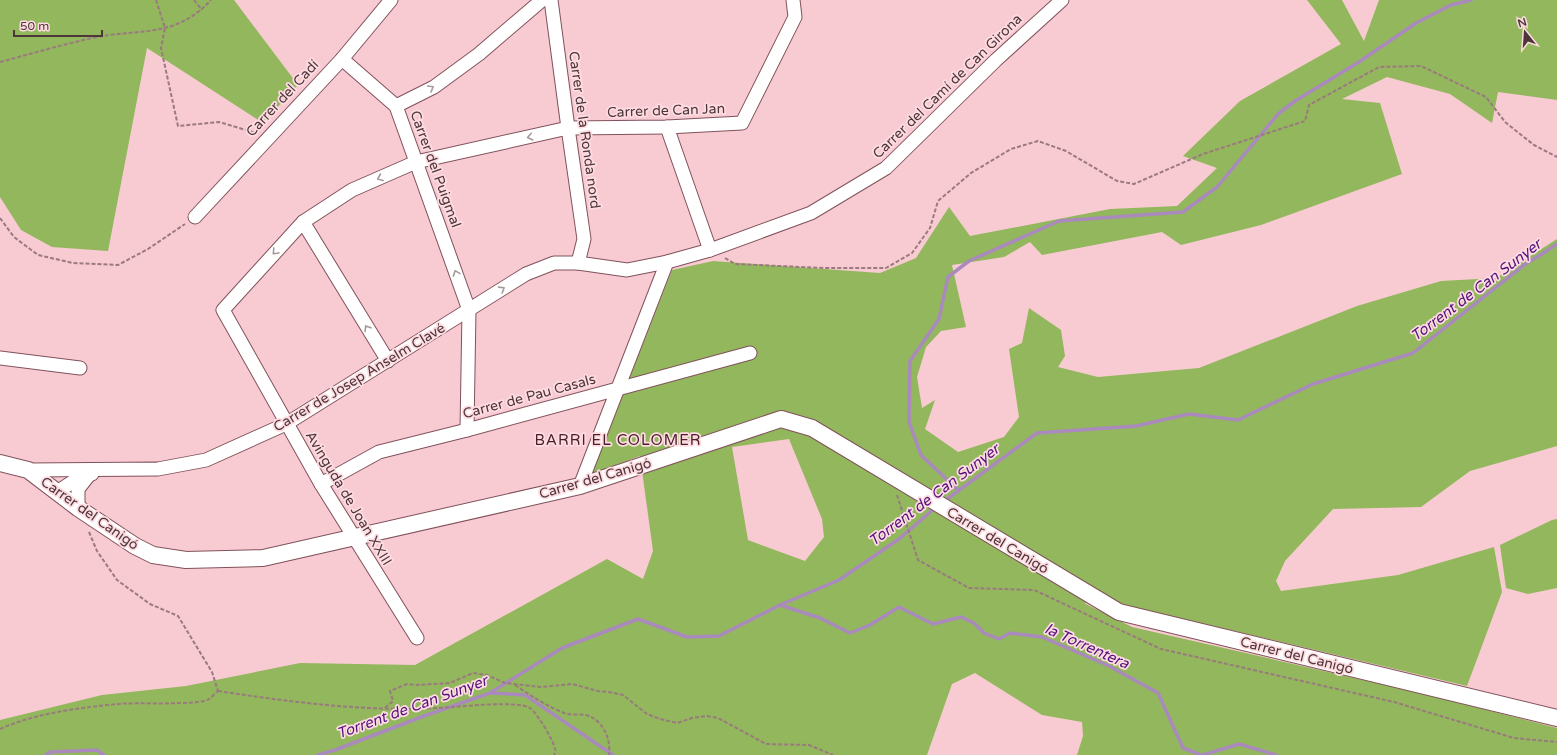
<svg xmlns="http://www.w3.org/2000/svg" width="1557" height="755" font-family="'Varela Round',sans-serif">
	<rect width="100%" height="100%" fill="#f8cbd2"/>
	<g fill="#92b75c" fill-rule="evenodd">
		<polygon points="0,0 234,0 298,85 263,123 147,48 108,251 52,247 21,230 0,197"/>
		<path d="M1307,0H1342L1364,41L1379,0H1557V100L1498,92L1492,123L1450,94L1387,77L1342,99L1380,103L1402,174L1261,225L1181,245L1162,232L1042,255L1030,242L1004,257L952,265L966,327L941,331L926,347L917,377L922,408L935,400L925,429L958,452L1004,437L1019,417L1009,349L1022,343L1029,308L1061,330L1065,356L1058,367L1098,377L1199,368L1357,306L1441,281L1496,278L1557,239V446L1470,471L1421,507L1333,509L1285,561L1276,581L1281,591L1398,575L1494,547L1502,592L1467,686L1129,606L1084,603L1132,627L1424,694L1557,728V755H1077L1083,736L1082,722L1042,715L975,673L952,684L927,755H0V720L102,695L186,686L300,663L415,665L607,559L643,579L653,551L640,456L592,474L672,270L713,261L880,273L916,258L949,207L970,236L1110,209L1177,206L1217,168L1183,156L1240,101L1341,44ZM789,439L822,519L824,537L805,561L748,540L732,447Z"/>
		<polygon points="1557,519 1557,588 1528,594 1506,588 1500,545 1552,520"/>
	</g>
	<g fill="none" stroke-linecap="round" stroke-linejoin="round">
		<g stroke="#aa8abd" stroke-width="3.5">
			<polyline points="958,490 921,455 909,422 910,361 939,319 948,277 969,261 1059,221 1183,212 1217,187 1278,114 1295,101 1359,62 1416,23 1451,5 1471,0"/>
			<polyline points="943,502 1037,433 1136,426 1189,414 1238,420 1313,384 1413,353 1528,262 1539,256 1557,244"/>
			<polyline points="780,605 820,618 850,633 870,625 899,607 933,624 961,617 974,623 984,633 999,639 1010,633 1042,637 1109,666 1158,693 1183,748 1201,755"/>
			<polyline points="491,693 525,695 613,755"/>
			<polyline points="46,755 50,752 97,750 104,755"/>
			<polyline points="318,755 335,750 424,716 490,693 562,648 638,619 687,637 719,636 780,605 839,580 899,539 936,507"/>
			<polyline points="1203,755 1239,744 1276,755"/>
		</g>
		<g stroke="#81525b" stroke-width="15">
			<g id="minor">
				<polyline points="551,0 568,128 584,239 578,263"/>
				<polyline points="342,59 396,106 469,310 467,430"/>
				<polyline points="396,106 434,87 479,54 542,0"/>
				<polyline points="667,127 710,250"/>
				<polyline points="195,217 342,59 391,0"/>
				<polyline points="303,222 388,361"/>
				<polyline points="0,358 80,368"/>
				<polyline points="28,470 158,469 206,460 286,424 526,274 554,263 578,263 627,270 667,262 710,250 811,213 886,168 996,60 1062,0"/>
				<polyline points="321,484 379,452 467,430 750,353"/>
				<polyline points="580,486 667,262"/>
				<polyline points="57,492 80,477 92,474"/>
				<polyline points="78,508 78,489 89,475"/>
				<polyline points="417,638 321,484 223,310 303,222 352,190 416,162 568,128 667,127 742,123 795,17 793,0"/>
			</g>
		</g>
		<g stroke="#81525b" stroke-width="18">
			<polyline id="tertiary" points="0,463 28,470 78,508 135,546 153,555 186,560 263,558 580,486 781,419 812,428 1119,612 1557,718"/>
		</g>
		<g stroke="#9a7a7f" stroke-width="2" stroke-dasharray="4 2" stroke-linecap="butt">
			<polyline points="156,0 165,28 161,48 178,126 219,122 256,133"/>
			<polyline points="194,0 202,10"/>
			<path d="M0,62C30,54 61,45 92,38C138,28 175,39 211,0"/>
			<polyline points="0,218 14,237 38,255 73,263 118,265 148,249 185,224"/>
			<polyline points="725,258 735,264 824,268 886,268 912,253 930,228 938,201 971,173 1011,149 1038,141 1066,151 1117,181 1134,184 1203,154 1305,121 1309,105 1379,67 1421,66 1486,97 1505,122 1534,145 1557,157"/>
			<polyline points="897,495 918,560 969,588 1034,590 1161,649 1394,702 1514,738 1557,742"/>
			<polyline points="89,532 97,551 117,580 150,604 178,616 212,672 218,691"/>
			<path d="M515,685C531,696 547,706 564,713C572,716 582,713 589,716C604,722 611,740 609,755"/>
			<path d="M218,691C291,702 365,712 439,708C457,707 517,700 530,708C537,713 554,741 555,749C556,750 555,754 554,755"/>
			<polyline points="385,708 393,701 390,691 407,684 417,685 450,683 473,673 487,675 505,683 541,687 572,684 598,691 609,692 623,695 647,714 660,719 677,723 692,718 707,716 718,718 766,744 809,745 833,755"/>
			<path d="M0,729C36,713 78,708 117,704C134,702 199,706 209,699C212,697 215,693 218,691"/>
		</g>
		<use href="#minor" stroke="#fff" stroke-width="13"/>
		<use href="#tertiary" stroke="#fff" stroke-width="16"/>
	</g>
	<defs><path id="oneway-chevron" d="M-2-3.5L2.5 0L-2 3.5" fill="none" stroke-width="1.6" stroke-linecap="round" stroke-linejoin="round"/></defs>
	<g stroke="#a69a9c">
		<use href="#oneway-chevron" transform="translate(431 88) rotate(-30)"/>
		<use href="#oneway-chevron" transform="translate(530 137) rotate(167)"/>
		<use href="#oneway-chevron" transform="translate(380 178) rotate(157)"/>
		<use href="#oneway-chevron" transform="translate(275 252) rotate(133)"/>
		<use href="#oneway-chevron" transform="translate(456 273) rotate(-110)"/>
		<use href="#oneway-chevron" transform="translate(502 289) rotate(-32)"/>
		<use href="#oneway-chevron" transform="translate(367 328) rotate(-122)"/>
	</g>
	<g text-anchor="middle" stroke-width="3.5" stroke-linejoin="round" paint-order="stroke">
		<g font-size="14" fill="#4c363a" stroke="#fedce1">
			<text transform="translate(947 86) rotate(-44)" y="5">Carrer del Camí de Can Girona</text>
			<text transform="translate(282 98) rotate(-47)" y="5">Carrer del Cadí</text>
			<text transform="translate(666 110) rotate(-2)" y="5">Carrer de Can Jan</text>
			<text transform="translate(585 130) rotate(82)" y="5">Carrer de la Ronda nord</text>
			<text transform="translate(436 169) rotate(70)" y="5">Carrer del Puigmal</text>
			<text transform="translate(359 377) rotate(-31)" y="5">Carrer de Josep Anselm Clavé</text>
			<text transform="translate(529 396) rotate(-15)" y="5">Carrer de Pau Casals</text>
			<text transform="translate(595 478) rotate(-16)" y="5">Carrer del Canigó</text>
			<text transform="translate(349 498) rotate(59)" y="5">Avinguda de Joan XXIII</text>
			<text transform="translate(90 513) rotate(35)" y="5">Carrer del Canigó</text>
			<text transform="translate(998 540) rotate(31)" y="5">Carrer del Canigó</text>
			<text transform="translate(1297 655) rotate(14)" y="5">Carrer del Canigó</text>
		</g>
		<g font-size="15" font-style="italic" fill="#53127b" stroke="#fedce1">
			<text transform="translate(1476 290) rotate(-37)" y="5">Torrent de Can Sunyer</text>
			<text transform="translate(934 495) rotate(-37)" y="5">Torrent de Can Sunyer</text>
			<text transform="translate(1087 646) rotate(24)" y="5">la Torrentera</text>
			<text transform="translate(412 707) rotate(-20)" y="5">Torrent de Can Sunyer</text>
		</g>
		<g font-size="15" letter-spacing="1" fill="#492029" stroke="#fedce1">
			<text x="618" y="445">BARRI EL COLOMER</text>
		</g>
	</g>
	<g transform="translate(1525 32) rotate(343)" stroke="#fedce1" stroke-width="3" paint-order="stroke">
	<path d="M0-3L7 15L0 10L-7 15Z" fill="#4c363a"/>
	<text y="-6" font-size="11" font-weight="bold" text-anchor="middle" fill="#4c363a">N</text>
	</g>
	<path d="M14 30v6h88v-6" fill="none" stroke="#4c363a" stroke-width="2"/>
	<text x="20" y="30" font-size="12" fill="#4c363a" stroke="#fedce1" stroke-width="3" paint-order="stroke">50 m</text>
</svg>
